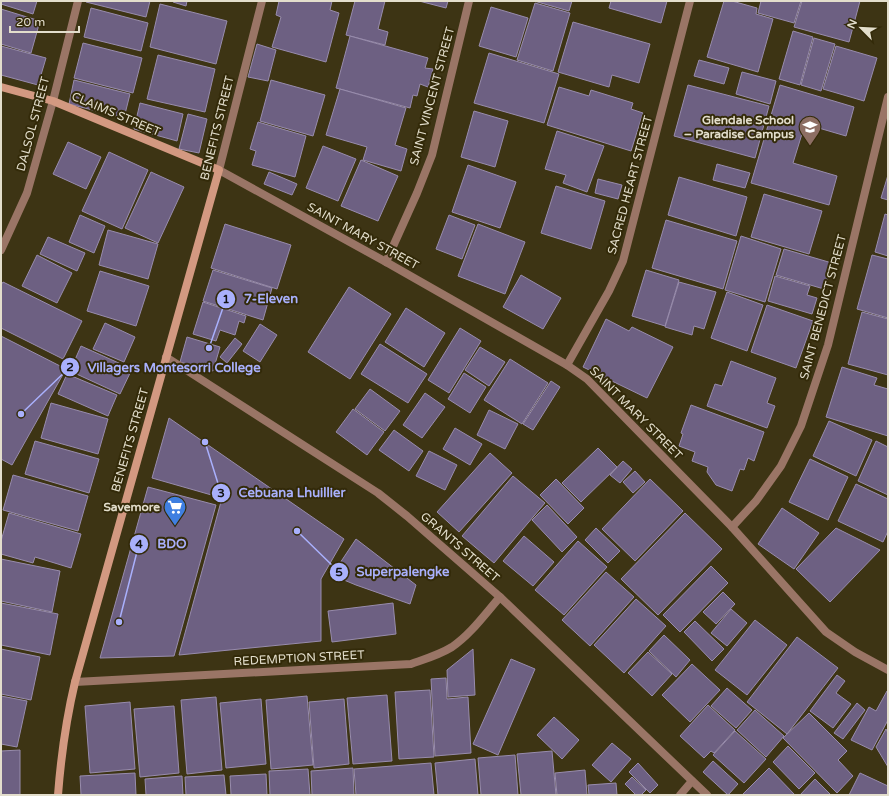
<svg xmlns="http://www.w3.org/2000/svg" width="889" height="796" font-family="'Varela Round',sans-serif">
	<rect width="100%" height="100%" fill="#3d3414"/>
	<g fill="#6d6082" stroke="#988cad">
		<polygon points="1,1 37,1 33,14 1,4"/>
		<polygon points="86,1 150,1 146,17 86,2"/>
		<polygon points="173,1 187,1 186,6 173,2"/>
		<polygon points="279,1 332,1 330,10 339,13 326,62 272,47 281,17 276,15"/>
		<polygon points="355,1 385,1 378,29 388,32 385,45 346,35"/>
		<polygon points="419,1 448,1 446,8"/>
		<polygon points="534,1 572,1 569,11"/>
		<polygon points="611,1 667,1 661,23 609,8"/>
		<polygon points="724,1 732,1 757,8 756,14 773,19 758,72 707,57"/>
		<polygon points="761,1 801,1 794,23 758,13"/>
		<polygon points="802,1 860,1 849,42 794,27"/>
		<polygon points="535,3 570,13 553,71 517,60"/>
		<polygon points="160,4 227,21 216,64 150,47"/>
		<polygon points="491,7 528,18 516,57 479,46"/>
		<polygon points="91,8 148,23 141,51 84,37"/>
		<polygon points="1,9 40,21 31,53 1,44"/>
		<polygon points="573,22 650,44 639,83 612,75 609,87 558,72"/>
		<polygon points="793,31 813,37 800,85 779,79"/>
		<polygon points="350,36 428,58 425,68 433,69 428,87 420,84 417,96 413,95 410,108 336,88"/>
		<polygon points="814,38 835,44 821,91 801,85"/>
		<polygon points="83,43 142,58 133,93 74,78"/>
		<polygon points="257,44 276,50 268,81 248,77"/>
		<polygon points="1,46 46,58 38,85 1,75"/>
		<polygon points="836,46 877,58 864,101 823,89"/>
		<polygon points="489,53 559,74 544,123 474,103"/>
		<polygon points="158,55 215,69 205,112 147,99"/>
		<polygon points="699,60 729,68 724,84 694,76"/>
		<polygon points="742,72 776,81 770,104 736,94"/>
		<polygon points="74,80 130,94 124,118 69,104"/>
		<polygon points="271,80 325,95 313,136 260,121"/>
		<polygon points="688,85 769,106 755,158 674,136"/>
		<polygon points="780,85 854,107 846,136 805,124 793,163 837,176 829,205 751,183"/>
		<polygon points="559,87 589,96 591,90 633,103 631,109 643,113 631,151 547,125"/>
		<polygon points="340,89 406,108 395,145 407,149 401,171 363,160 367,147 326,135"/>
		<polygon points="140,103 183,114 177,141 134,129"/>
		<polygon points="474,111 508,121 495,167 461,157"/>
		<polygon points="188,114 207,119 199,153 179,149"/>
		<polygon points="258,122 306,136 295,177 252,165 256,151 250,149"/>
		<polygon points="557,131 604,146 587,192 563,183 566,175 545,169"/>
		<polygon points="68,142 101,157 86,189 53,174"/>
		<polygon points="323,146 356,159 338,201 306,188"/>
		<polygon points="109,152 148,170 122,229 82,211"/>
		<polygon points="361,160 398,176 378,221 341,206"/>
		<polygon points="717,164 750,173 745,188 713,180"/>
		<polygon points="468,165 516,182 500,228 452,212"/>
		<polygon points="151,172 184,187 158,243 125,228"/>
		<polygon points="269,172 297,184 292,195 264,184"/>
		<polygon points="888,175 888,200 881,198"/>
		<polygon points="679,177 747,197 736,236 668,215"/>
		<polygon points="598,179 622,185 618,199 595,193"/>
		<polygon points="556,186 605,201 591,249 541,233"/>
		<polygon points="764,194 822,211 809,254 751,237"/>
		<polygon points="885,214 888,215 888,256 875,252"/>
		<polygon points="80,215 105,226 94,253 69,242"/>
		<polygon points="449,215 475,225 462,259 436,249"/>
		<polygon points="666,220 737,241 723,289 652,268"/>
		<polygon points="225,224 291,245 277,289 211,268"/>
		<polygon points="478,224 525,242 505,294 458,276"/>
		<polygon points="108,230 158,244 148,279 99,265"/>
		<polygon points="741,236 781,249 765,302 725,290"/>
		<polygon points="48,237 85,253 77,271 40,254"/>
		<polygon points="784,249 832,263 824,289 776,275"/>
		<polygon points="37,255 72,273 57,303 22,286"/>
		<polygon points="872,255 888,259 888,318 857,309"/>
		<polygon points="213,270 272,288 263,320 203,301"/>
		<polygon points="646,270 679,280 665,326 632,316"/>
		<polygon points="100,271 149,286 136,326 87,311"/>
		<polygon points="521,275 561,298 543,329 503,307"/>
		<polygon points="775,276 810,286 807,295 817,298 812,314 768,301"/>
		<polygon points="3,282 82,321 63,359 1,328 1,285"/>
		<polygon points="679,282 716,292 704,329 694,326 692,335 665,327"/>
		<polygon points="349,287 391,314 350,379 308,352"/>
		<polygon points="727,292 763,305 747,351 711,338"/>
		<polygon points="203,302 246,316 244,323 239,321 235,335 220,330 216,341 193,334"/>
		<polygon points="767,305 813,321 796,368 751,352"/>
		<polygon points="406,308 445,333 424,367 385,342"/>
		<polygon points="862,312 888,319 888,375 848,364"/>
		<polygon points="606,319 629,331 632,327 673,347 647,398 583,367"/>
		<polygon points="105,323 135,337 124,362 93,349"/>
		<polygon points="260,324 277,335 260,362 243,351"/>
		<polygon points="460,328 481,341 449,393 428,380"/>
		<polygon points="1,336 66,369 12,465 1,459"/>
		<polygon points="187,337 220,347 213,371 180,362"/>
		<polygon points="235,338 242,344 227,363 220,357"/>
		<polygon points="380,344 427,374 408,403 361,374"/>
		<polygon points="81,346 132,369 120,394 70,371"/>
		<polygon points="480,347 505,362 489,386 465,370"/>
		<polygon points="510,359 548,383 522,424 484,400"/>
		<polygon points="731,361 776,378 767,403 775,406 767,428 707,406 715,384 722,386"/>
		<polygon points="842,367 877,378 874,385 888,389 888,436 826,417"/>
		<polygon points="464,373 486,387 470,413 448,399"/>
		<polygon points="67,374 117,395 108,416 58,394"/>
		<polygon points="551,381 560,387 533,430 523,424"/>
		<polygon points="370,389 400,411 385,431 355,409"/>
		<polygon points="425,393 445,407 422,438 403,425"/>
		<polygon points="51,403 108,419 98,454 41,438"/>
		<polygon points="691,405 764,432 754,461 748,458 744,470 740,469 732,491 716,485 707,472 708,467 692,461 695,452 679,446 683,434 681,433"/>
		<polygon points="353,409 384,432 367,455 336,432"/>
		<polygon points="489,410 518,424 505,449 477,435"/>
		<polygon points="169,418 344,539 321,579 321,641 179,655 222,498 152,478"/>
		<polygon points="829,421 872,440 856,476 813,456"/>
		<polygon points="455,428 482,444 470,465 443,449"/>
		<polygon points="394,430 423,451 409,471 379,450"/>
		<polygon points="35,441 99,459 89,493 25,474"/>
		<polygon points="876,441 888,447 888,495 858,481"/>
		<polygon points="598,448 617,467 581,502 562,483"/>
		<polygon points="429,451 457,465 445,490 416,476"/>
		<polygon points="490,453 512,473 459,532 437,512"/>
		<polygon points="810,459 848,477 828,520 789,502"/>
		<polygon points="623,461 632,469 620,483 610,475"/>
		<polygon points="635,471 645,482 633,493 623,482"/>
		<polygon points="13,475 88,496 78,531 3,510"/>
		<polygon points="513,476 545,503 494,563 462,536"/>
		<polygon points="556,479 584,508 568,524 540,495"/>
		<polygon points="650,479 683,511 635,561 602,529"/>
		<polygon points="856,484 888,499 888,531 883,542 838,521"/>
		<polygon points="148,487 216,505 174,656 100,658"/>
		<polygon points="547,505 577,537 562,552 532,520"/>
		<polygon points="782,508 819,533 794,569 758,544"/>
		<polygon points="9,513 81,534 71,568 35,557 33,563 1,554 1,541"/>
		<polygon points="685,513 722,549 658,615 621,579"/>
		<polygon points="596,528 620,551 608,563 585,540"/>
		<polygon points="836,528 880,550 830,602 796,569"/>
		<polygon points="524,536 554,562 533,586 503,561"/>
		<polygon points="356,539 416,585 410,604 356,585 332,575"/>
		<polygon points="578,541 607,567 564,615 535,590"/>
		<polygon points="1,559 60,571 52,612 1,601"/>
		<polygon points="711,566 728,583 680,632 663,615"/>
		<polygon points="606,572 634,597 590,646 562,620"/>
		<polygon points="723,592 735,604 716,624 703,612"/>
		<polygon points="636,599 666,626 624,673 594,645"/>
		<polygon points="1,603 58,614 50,655 1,645"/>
		<polygon points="393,603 396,634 332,642 328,611"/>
		<polygon points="731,609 747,623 727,646 711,633"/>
		<polygon points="755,620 787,645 747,695 715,670"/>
		<polygon points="695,621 724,649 712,661 684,632"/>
		<polygon points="664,635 690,660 676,677 649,651"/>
		<polygon points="797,637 838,668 787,734 747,702"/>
		<polygon points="1,649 40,657 31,700 1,694"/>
		<polygon points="473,649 475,695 448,697 447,670"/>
		<polygon points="648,652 672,674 652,696 628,673"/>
		<polygon points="511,659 535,669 498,755 473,744"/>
		<polygon points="692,664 720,690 690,722 662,695"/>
		<polygon points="837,675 845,681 836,693 851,704 833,728 810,711"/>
		<polygon points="446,678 447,699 468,697 471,753 435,756 431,679"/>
		<polygon points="727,688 752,710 736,728 711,706"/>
		<polygon points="430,690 434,757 399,759 395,692"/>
		<polygon points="887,691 888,692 888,720 872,750 851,740 869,707 876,711"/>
		<polygon points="387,695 392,761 353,764 347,698"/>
		<polygon points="1,696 27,701 17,747 1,744"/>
		<polygon points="307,696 313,765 271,769 266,700"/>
		<polygon points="216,697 222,770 187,774 181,700"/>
		<polygon points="261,699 266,764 226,768 220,703"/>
		<polygon points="344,699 349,764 314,768 309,702"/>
		<polygon points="130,702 135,769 90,773 85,706"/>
		<polygon points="857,703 865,710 843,739 834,733"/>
		<polygon points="708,705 735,730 714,753 711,751 704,758 680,736"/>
		<polygon points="174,706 179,773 140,777 134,709"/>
		<polygon points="755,710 784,736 766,757 737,730"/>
		<polygon points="809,713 847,751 838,760 853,776 837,793 783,738"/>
		<polygon points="554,717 579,740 562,759 537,735"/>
		<polygon points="886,729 888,733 888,767 876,747"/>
		<polygon points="735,731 766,759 744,783 713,755"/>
		<polygon points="612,743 631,759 611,782 592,765"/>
		<polygon points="788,746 815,773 799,789 773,762"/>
		<polygon points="20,750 20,795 1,795 1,751"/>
		<polygon points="552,751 556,795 521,795 517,754"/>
		<polygon points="515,755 518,795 481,795 478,758"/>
		<polygon points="475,759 478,795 438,795 435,763"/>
		<polygon points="713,761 738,784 728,795 703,772"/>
		<polygon points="431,763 434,795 356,795 354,769"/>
		<polygon points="638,763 658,785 650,793 629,772"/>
		<polygon points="353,768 354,795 312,795 311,771"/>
		<polygon points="769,768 795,795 742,795"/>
		<polygon points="308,769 310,795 270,795 269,771"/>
		<polygon points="585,770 587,795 557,795 555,773"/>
		<polygon points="135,773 136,795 81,795 80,776"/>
		<polygon points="860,773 888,786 888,795 849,795"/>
		<polygon points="266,774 267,795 231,795 230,776"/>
		<polygon points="224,775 226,795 186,795 185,777"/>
		<polygon points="182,776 183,795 146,795 145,779"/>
		<polygon points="632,777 646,790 641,795 636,795 625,784"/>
		<polygon points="815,779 831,795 800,795"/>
		<polygon points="616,783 617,795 589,795 588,785"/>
	</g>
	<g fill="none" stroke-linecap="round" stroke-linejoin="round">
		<g stroke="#9a7566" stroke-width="8">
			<polyline points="262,1 219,170 386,262 567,365 587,379 732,527 826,632 855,652 888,670"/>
			<polyline points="1,250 27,193 53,101 78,1"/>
			<polyline points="386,262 417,193 432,155 469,1"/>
			<polyline points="166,357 378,493 407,516 500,597 707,795"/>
			<polyline points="567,365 609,291 623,261 690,1"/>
			<polyline points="732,527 756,501 781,466 801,426 828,345 888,97"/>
			<path d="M75,682L411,664C425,659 439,655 452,647C471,634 485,614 500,597"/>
			<polyline points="680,795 692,781"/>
		</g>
		<path stroke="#d39981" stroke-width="8" d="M1,87L53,101L219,170L75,682C66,720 61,756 58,795"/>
	</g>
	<defs>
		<g id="school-pin" transform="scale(1.15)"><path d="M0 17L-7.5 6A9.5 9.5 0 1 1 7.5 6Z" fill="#8d6e63" stroke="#332a09"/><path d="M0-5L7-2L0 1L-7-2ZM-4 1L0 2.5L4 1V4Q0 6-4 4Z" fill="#fff"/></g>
		<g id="supermarket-pin" transform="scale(1.15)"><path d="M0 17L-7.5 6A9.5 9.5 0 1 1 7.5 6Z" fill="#3f7fe0" stroke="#332a09"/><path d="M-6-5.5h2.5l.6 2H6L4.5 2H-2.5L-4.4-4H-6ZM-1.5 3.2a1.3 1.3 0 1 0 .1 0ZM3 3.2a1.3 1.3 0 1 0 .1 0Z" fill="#fff"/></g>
	</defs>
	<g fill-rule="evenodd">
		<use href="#school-pin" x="810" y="127"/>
		<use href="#supermarket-pin" x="175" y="507"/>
	</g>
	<g text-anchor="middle" stroke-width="4" stroke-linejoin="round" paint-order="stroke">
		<g font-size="12" fill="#e3decc" stroke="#332a09">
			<text transform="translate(432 96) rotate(-75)" y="4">SAINT VINCENT STREET</text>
			<text transform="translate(116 114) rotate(23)" y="4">CLAIMS STREET</text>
			<text transform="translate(33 124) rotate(-75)" y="4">DALSOL STREET</text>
			<text transform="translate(217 128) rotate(-76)" y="4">BENEFITS STREET</text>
			<text transform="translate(630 185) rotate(-75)" y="4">SACRED HEART STREET</text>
			<text transform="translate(363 236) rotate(29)" y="4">SAINT MARY STREET</text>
			<text transform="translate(823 307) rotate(-75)" y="4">SAINT BENEDICT STREET</text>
			<text transform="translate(636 413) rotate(45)" y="4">SAINT MARY STREET</text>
			<text transform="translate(130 440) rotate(-74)" y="4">BENEFITS STREET</text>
			<text transform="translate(460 547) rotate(41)" y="4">GRANTS STREET</text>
			<text transform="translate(299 658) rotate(-3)" y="4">REDEMPTION STREET</text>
		</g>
		<g font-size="12" font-weight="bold" fill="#e3decc" stroke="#332a09" text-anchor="end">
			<text x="794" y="124">Glendale School<tspan x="794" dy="14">– Paradise Campus</tspan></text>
			<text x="160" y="511">Savemore</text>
		</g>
	</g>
	<path fill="none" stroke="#a9b0fc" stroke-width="1.5" d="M209 348L226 299M21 414L70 367M205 442L221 493M119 622L139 544M297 531L339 572"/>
	<g fill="#a9b0fc" stroke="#332a09" stroke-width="1.5">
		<circle cx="209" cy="348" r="4"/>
		<circle cx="21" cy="414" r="4"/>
		<circle cx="205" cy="442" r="4"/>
		<circle cx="119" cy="622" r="4"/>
		<circle cx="297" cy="531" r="4"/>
		<circle cx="226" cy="299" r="10"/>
		<circle cx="70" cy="367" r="10"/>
		<circle cx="221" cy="493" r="10"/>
		<circle cx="139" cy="544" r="10"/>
		<circle cx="339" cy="572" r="10"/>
	</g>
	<g font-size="12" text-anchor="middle" font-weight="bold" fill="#111">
		<text x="226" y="303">1</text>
		<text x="70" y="371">2</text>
		<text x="221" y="497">3</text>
		<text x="139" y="548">4</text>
		<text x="339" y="576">5</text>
	</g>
	<g font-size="13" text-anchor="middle" font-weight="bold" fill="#a9b0fc" stroke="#332a09" stroke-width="4" stroke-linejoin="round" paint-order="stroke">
		<text x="271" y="303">7-Eleven</text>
		<text x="174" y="372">Villagers Montesorri College</text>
		<text x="292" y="497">Cebuana Lhuillier</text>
		<text x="172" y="548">BDO</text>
		<text x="403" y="576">Superpalengke</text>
	</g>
	<rect width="889" height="796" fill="none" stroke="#e3decc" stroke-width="4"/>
	<g transform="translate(861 28) rotate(294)" stroke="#332a09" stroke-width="3" paint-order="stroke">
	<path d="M0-3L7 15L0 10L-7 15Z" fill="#e3decc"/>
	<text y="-6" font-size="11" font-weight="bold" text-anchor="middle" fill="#e3decc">N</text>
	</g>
	<path d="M10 26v6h69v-6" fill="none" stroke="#e3decc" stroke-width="2"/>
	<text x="16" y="26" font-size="12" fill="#e3decc" stroke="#332a09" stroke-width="3" paint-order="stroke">20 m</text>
</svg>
